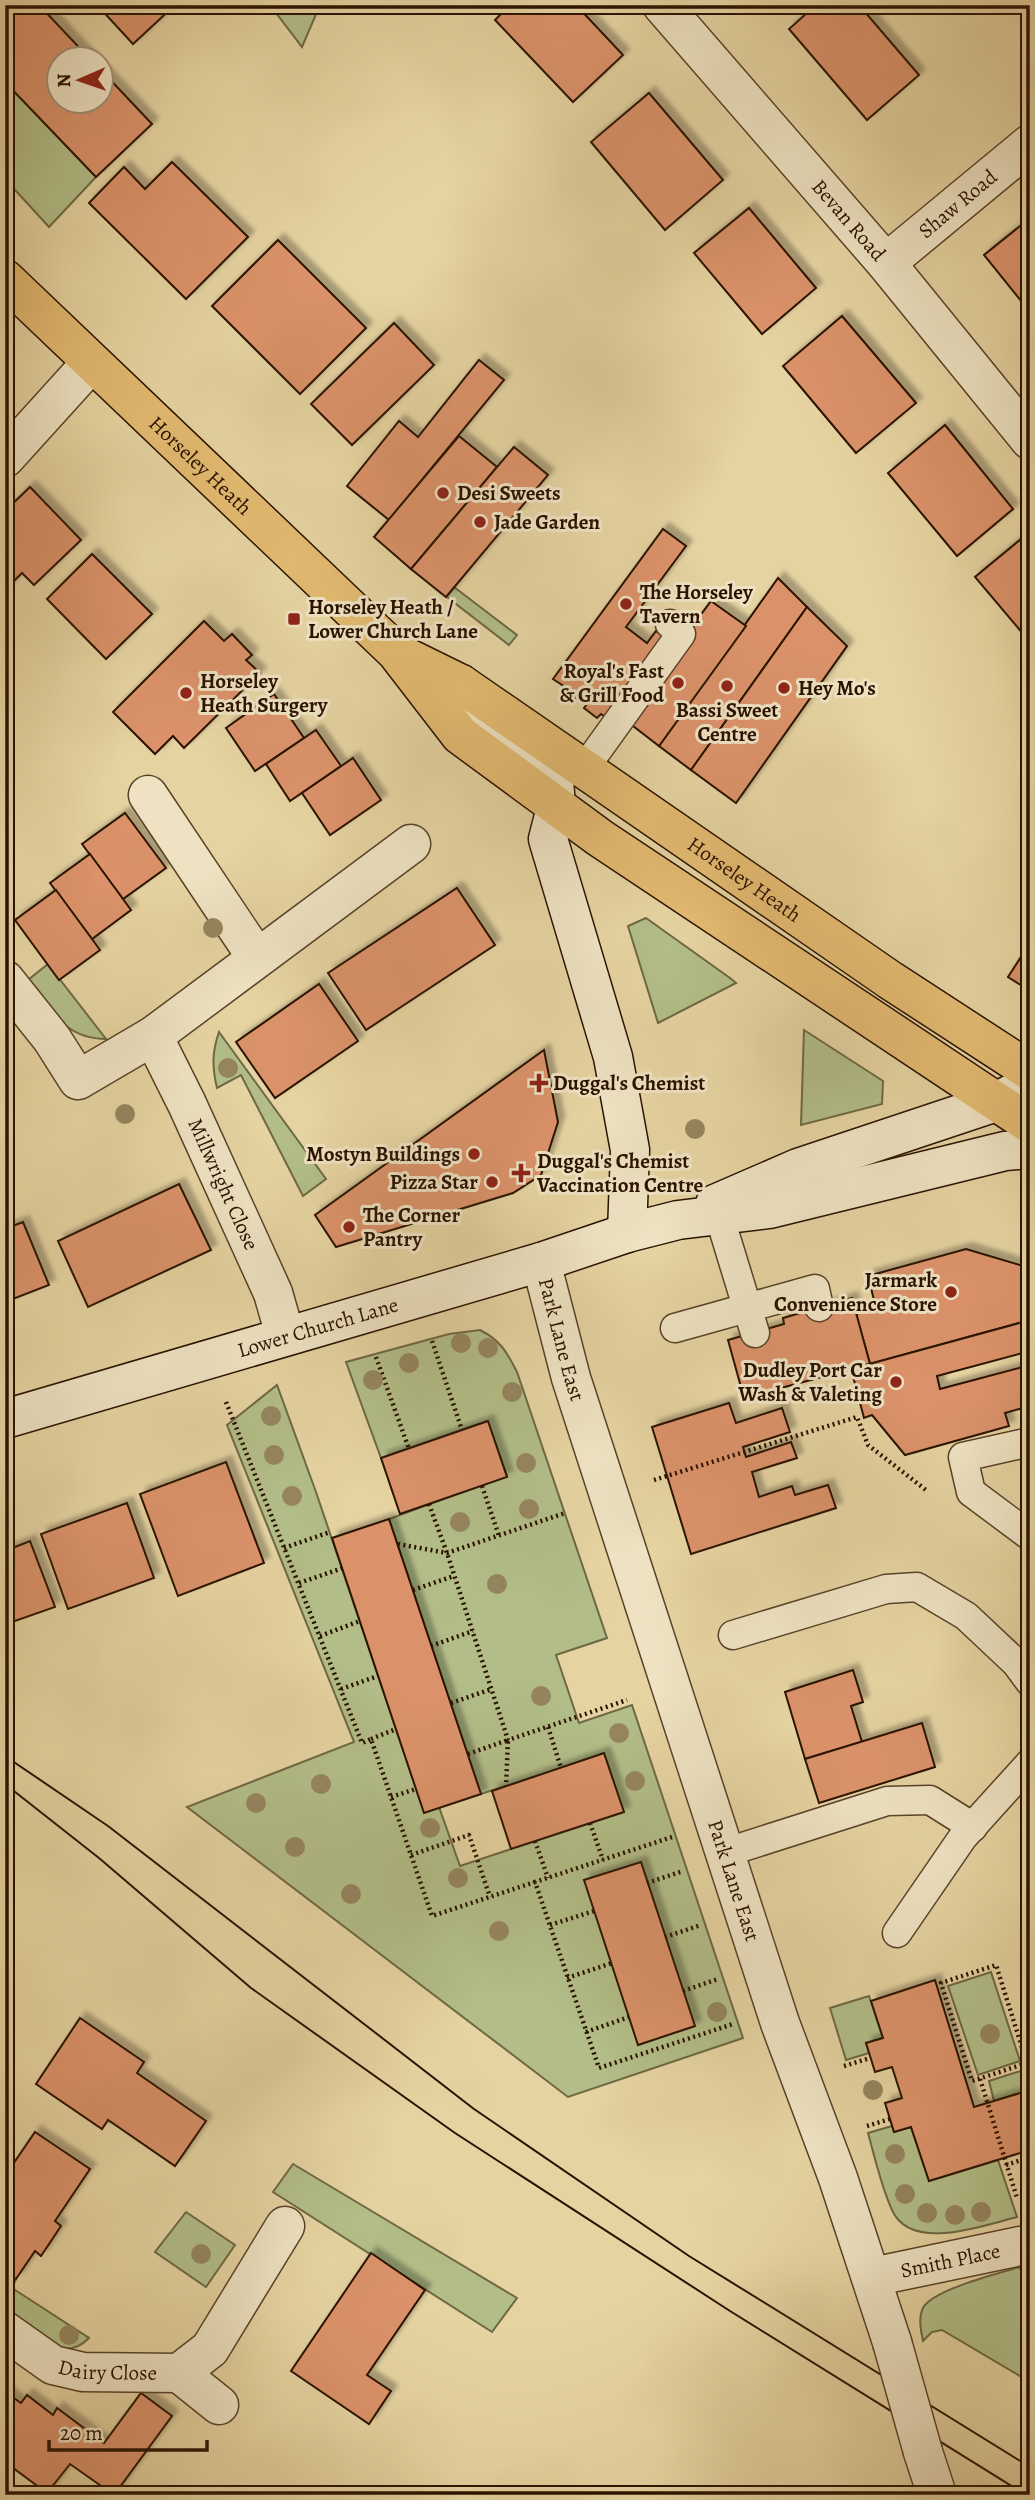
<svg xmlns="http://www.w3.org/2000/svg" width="1035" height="2500" font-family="Alegreya,serif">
	<defs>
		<filter id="shadow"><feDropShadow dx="6" dy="-6" stdDeviation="2" flood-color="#0004"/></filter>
	</defs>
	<rect width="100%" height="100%" fill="#e5d3a1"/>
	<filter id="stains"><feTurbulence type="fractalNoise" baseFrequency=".00286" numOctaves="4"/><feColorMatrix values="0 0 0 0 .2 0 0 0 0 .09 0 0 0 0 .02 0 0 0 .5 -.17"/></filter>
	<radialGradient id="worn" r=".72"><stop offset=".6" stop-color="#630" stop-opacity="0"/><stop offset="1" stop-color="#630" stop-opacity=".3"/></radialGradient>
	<g fill="#b2bd87" stroke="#6e6844" stroke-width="2" fill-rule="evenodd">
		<polygon points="270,5 320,5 302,47"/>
		<polygon points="5,82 96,177 49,227 5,179"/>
		<polygon points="454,587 517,635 509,645 447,597"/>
		<polygon points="646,918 730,978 736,983 658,1023 628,926"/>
		<path d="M48,964L106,1039C64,1039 52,1010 28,980Z"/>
		<polygon points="804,1030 883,1081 882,1104 801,1125"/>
		<path d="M219,1032L326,1179L303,1196L241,1075L217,1088C212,1067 212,1052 219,1032Z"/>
		<path d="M480,1330C500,1340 507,1352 517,1372L607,1638L556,1655L579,1723L632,1705L743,2038L568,2097L187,1807L354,1742L227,1425L277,1385L316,1492L424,1812L439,1807L460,1866L511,1849L604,1754L481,1794L389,1519L507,1476L487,1421L381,1458L346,1362L449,1334ZM641,1862L694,2026L638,2045Z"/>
		<polygon points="991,1972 1020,2061 978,2075 948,1986"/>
		<polygon points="869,1996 883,2038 866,2043 869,2053 846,2060 830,2008"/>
		<polygon points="1030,2068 1030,2090 994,2101 989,2081"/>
		<path d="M892,2126L894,2132L911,2127L929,2181L998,2160L1017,2217C984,2225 911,2253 892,2210C881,2186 875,2158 868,2133Z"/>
		<polygon points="293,2164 517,2298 492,2332 273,2192"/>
		<polygon points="186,2212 235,2245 206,2287 155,2252"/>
		<path d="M1020,2267L1030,2303V2382L942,2330L932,2332L923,2341C921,2331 918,2318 923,2308C932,2290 999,2273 1020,2267Z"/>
		<path d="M5,2272L16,2279L12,2288L89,2338C61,2367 30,2330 5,2312Z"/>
	</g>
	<g fill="#db926a" stroke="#2a1200" stroke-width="2" filter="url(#shadow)">
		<polygon points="16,5 39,5 91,60 60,60 60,102 102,102 102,71 152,124 96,177 5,82 5,16"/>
		<polygon points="97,5 175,5 133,44"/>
		<polygon points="510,5 576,5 623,55 573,102 495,20"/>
		<polygon points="816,5 859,5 919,75 867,120 789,29"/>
		<polygon points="649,93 723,180 665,230 591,142"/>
		<polygon points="172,162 248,237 186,299 89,203 124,167 145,189"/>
		<polygon points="749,208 816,288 762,334 694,253"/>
		<polygon points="1030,218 1030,312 984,255"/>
		<polygon points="278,240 366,328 300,394 212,306"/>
		<polygon points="842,316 916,403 856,453 783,366"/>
		<polygon points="394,323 434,365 352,445 311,404"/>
		<polygon points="479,360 504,380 389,520 347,486 399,421 418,437"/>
		<polygon points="945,425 1013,509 957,556 888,473"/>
		<polygon points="459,436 497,467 411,569 374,537"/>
		<polygon points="514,447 548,475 446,597 411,569"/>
		<polygon points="30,487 81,540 34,585 22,573 5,590 5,511"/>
		<polygon points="663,529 686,546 626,627 647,643 656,631 678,647 609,720 601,714 597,718 584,708 587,704 577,697 574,701 561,691 565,687 553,679"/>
		<polygon points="1027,534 1030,538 1030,642 975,577"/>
		<polygon points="92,554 152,614 106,659 47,599"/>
		<polygon points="778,578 807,607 691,770 659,746"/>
		<polygon points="711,601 746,626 659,746 624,719"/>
		<polygon points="807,607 847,646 736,803 691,770"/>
		<polygon points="204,621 224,641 232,634 252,655 246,660 260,673 184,748 173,736 155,754 113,712"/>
		<polygon points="274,694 304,738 255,771 226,728"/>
		<polygon points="316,730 341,766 290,801 266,764"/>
		<polygon points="353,758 381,800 330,835 302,793"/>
		<polygon points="125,813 166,868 123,899 82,844"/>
		<polygon points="90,854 131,910 92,939 50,883"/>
		<polygon points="457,888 495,945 366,1030 328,973"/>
		<polygon points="56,890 100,950 59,980 15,920"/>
		<polygon points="1030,943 1030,991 1008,977"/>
		<polygon points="319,984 358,1041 275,1098 236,1042"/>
		<polygon points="544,1050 558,1122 541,1175 513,1193 336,1247 315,1215"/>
		<polygon points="179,1184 211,1250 88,1307 58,1241"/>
		<polygon points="23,1222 49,1285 5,1302 5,1229"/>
		<polygon points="966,1249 1030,1268 1030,1320 870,1364 856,1314 876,1308 868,1276"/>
		<polygon points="852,1298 870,1364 744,1398 728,1340 784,1324 783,1318"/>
		<polygon points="1023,1322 1030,1351 937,1376 940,1389 1030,1365 1030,1406 1005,1413 1009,1426 905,1455 872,1415 864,1418 851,1369"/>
		<polygon points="729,1403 736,1423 782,1408 790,1432 743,1447 746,1457 791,1442 797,1458 752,1472 759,1497 792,1486 795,1495 828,1485 836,1508 691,1554 652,1427"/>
		<polygon points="488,1421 507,1477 400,1514 381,1458"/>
		<polygon points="226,1462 264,1563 178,1596 140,1494"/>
		<polygon points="127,1503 154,1578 68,1609 41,1534"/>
		<polygon points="389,1519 481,1794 424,1813 332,1538"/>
		<polygon points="30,1541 55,1607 12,1622 5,1603 5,1551"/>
		<polygon points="853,1670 863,1702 851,1706 862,1742 805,1759 785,1692"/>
		<polygon points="922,1723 935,1767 819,1803 805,1759"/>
		<polygon points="604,1753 624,1812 511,1849 492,1791"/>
		<polygon points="641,1862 695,2026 638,2045 584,1880"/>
		<polygon points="935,1980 974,2107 1030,2090 1030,2150 929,2181 911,2127 894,2132 885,2103 902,2098 892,2067 875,2072 866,2043 883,2038 871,2001"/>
		<polygon points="80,2018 144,2062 137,2073 206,2121 175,2166 108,2120 102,2129 36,2084"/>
		<polygon points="35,2132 90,2169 55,2221 61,2226 41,2256 35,2251 16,2279 5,2272 5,2176"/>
		<polygon points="371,2253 425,2290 367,2375 391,2391 369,2424 291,2371"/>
		<polygon points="5,2392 21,2403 27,2395 53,2415 57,2408 104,2443 141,2393 172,2416 114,2495 70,2464 47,2493 5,2462"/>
	</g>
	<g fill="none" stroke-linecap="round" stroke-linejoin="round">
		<g stroke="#594228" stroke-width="31">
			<g id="lane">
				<polyline points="584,769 681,634 670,624"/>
				<polyline points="719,1215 755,1333"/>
				<polyline points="675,1328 815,1289 819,1307"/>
				<polyline points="1030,1442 963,1457 971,1492 1030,1536"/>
				<polyline points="733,1635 886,1589 917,1587 966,1616 1016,1663 1030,1682"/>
				<polyline points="724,1853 887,1801 930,1800 973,1827"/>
				<polyline points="897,1933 963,1837 1030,1763"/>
			</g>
		</g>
		<g stroke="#594228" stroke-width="41">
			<g id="street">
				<path id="s1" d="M662,5L886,263L1030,440"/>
				<path id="s2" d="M886,263L1030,144"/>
				<polyline points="5,458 91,363"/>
				<polyline points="148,795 257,958"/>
				<polyline points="5,980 52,1039 78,1080 153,1036 411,844"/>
				<path id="s3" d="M153,1036L187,1104L273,1293L285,1335"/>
				<path id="s4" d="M541,1262L571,1378L780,2023L838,2178L892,2342"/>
				<path id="s5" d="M872,2277L1030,2244"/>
				<path id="s6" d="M5,2331L53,2365L83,2372L179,2373L210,2349L285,2226"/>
				<polyline points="179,2373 219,2405"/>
				<polyline points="923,2452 937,2495"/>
			</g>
		</g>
		<g stroke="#2a1200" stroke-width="41">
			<g id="secondary">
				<polyline points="461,684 474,717 554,779 556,808 548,839 613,1057 630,1150 627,1233"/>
				<polyline points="715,1204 798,1168 996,1102 1017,1091 1030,1093"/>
				<path id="s7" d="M5,1419L541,1262L627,1233L678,1220L769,1209L1005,1151L1030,1149"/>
			</g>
		</g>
		<g stroke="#2a1200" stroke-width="41">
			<g id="highway">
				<path id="s8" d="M5,279L396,652L460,735L600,838L1030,1124"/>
				<path id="s9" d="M402,655L461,684L890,980L1030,1071"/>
			</g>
		</g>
		<g stroke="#2a1200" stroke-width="4.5" stroke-dasharray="2 3.5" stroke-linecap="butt">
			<polyline points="432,1341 462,1430"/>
			<polyline points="376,1357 409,1449"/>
			<polyline points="226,1402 362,1743 371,1739 432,1916 535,1882"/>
			<polyline points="654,1480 857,1417 868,1445 926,1490"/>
			<polyline points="482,1486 499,1536"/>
			<polyline points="429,1504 447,1553 508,1740 627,1700"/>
			<polyline points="398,1544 447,1553 565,1513"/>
			<polyline points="284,1548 330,1532"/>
			<polyline points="299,1583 343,1568"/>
			<polyline points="413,1590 454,1576"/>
			<polyline points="320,1636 360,1621"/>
			<polyline points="431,1646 473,1631"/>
			<polyline points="341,1689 378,1676"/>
			<polyline points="451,1703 492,1689"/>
			<polyline points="548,1727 561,1768"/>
			<polyline points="371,1739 396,1729"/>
			<polyline points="468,1754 508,1740 506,1786"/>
			<polyline points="391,1797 416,1789"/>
			<polyline points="590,1823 603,1860"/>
			<polyline points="672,1837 535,1882 599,2068 733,2024"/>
			<polyline points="535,1841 548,1878"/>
			<polyline points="411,1855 469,1835 490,1897"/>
			<polyline points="647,1883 683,1871"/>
			<polyline points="550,1925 594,1911"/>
			<polyline points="665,1937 701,1925"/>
			<polyline points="567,1978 612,1963"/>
			<polyline points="683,1991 718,1979"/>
			<polyline points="586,2032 629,2017"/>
			<polyline points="1027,2063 996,1965 941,1983 972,2081 1030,2062"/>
			<polyline points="844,2066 870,2058"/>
			<polyline points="980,2079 1017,2198"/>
			<polyline points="867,2126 890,2119"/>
			<polyline points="1006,2165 1030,2157"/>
		</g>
		<use href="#lane" stroke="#eee2c2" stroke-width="28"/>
		<use href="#street" stroke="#eee2c2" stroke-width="38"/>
		<use href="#secondary" stroke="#eee2c2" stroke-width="38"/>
		<use href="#highway" stroke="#e2ba70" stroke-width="38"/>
		<g stroke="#2a1200" stroke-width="2">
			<polyline points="5,1756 108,1826 474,2109 689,2256 1030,2467"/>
			<polyline points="5,1784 99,1858 251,1988 455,2133 730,2311 1026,2495"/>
		</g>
		<g stroke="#594228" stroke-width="41" stroke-linecap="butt">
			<polyline id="street-bridge" points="892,2342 923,2452"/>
		</g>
		<use href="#street-bridge" stroke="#eee2c2" stroke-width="38"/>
	</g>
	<g fill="#95855e">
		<circle cx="213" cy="928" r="10"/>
		<circle cx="228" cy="1068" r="10"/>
		<circle cx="125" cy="1114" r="10"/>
		<circle cx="695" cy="1129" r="10"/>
		<circle cx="461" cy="1343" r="10"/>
		<circle cx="488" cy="1348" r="10"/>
		<circle cx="409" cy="1363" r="10"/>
		<circle cx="373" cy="1380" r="10"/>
		<circle cx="512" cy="1392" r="10"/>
		<circle cx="271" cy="1416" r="10"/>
		<circle cx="274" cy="1455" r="10"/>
		<circle cx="526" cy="1463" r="10"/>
		<circle cx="292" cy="1496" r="10"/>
		<circle cx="529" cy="1509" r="10"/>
		<circle cx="460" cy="1522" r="10"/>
		<circle cx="497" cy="1584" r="10"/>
		<circle cx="541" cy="1696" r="10"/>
		<circle cx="619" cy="1733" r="10"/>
		<circle cx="635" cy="1781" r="10"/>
		<circle cx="321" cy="1784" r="10"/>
		<circle cx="256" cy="1803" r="10"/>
		<circle cx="430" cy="1828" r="10"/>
		<circle cx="295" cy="1847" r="10"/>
		<circle cx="458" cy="1878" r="10"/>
		<circle cx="351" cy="1894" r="10"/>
		<circle cx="499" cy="1931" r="10"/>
		<circle cx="717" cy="2012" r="10"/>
		<circle cx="990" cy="2034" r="10"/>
		<circle cx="873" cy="2090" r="10"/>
		<circle cx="895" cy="2154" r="10"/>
		<circle cx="905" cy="2194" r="10"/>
		<circle cx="981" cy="2212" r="10"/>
		<circle cx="927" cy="2213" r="10"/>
		<circle cx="955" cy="2215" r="10"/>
		<circle cx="201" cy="2254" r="10"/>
		<circle cx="69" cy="2335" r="10"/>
	</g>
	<g fill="#8f2418" stroke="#eee2c2" stroke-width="2.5">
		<circle cx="443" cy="493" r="7"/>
		<circle cx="480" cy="522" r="7"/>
		<circle cx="626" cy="604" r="7"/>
		<rect x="287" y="612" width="14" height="14" rx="3.5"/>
		<circle cx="678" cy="683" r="7"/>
		<circle cx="727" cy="686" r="7"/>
		<circle cx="784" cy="688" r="7"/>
		<circle cx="186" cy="693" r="7"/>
		<path d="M535.5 1072.5h7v7h7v7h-7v7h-7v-7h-7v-7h7z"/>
		<circle cx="474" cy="1154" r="7"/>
		<path d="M517.5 1162.5h7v7h7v7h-7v7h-7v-7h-7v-7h7z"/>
		<circle cx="492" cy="1182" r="7"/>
		<circle cx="349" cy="1227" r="7"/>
		<circle cx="951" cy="1292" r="7"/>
		<circle cx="896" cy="1382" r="7"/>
	</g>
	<g text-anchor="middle" stroke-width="6" stroke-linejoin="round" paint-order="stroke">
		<g font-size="21" fill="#2a1200" stroke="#eee2c2">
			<text dy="7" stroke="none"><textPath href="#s2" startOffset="93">Shaw Road</textPath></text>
			<text dy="7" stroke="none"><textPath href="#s1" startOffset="285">Bevan Road</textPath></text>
			<text dy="7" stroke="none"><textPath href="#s8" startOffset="270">Horseley Heath</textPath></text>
			<text dy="7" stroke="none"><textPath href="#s9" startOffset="410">Horseley Heath</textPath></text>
			<text dy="7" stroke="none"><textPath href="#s3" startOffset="164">Millwright Close</textPath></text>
			<text dy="7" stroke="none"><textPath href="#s7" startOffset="326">Lower Church Lane</textPath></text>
			<text dy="7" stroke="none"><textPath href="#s4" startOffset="80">Park Lane East</textPath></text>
			<text dy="7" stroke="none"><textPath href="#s4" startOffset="648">Park Lane East</textPath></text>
			<text dy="7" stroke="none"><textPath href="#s5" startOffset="80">Smith Place</textPath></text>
			<text dy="7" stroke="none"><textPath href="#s6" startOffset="114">Dairy Close</textPath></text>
		</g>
		<g font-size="21" font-weight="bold" fill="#2a1200" stroke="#eee2c2" text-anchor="start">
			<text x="457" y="500">Desi Sweets</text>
			<text x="494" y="529">Jade Garden</text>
			<text x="640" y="599">The Horseley<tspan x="640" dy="24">Tavern</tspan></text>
			<text x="308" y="614">Horseley Heath /<tspan x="308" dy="24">Lower Church Lane</tspan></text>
			<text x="664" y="678" text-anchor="end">Royal's Fast<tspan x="664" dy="24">&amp; Grill Food</tspan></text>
			<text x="200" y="688">Horseley<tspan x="200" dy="24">Heath Surgery</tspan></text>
			<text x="798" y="695">Hey Mo's</text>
			<text x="727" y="717" text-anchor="middle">Bassi Sweet<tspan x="727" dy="24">Centre</tspan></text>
			<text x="553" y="1090">Duggal's Chemist</text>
			<text x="460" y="1161" text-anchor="end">Mostyn Buildings</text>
			<text x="537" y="1168">Duggal's Chemist<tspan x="537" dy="24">Vaccination Centre</tspan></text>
			<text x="478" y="1189" text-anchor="end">Pizza Star</text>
			<text x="363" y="1222">The Corner<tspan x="363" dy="24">Pantry</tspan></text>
			<text x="937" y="1287" text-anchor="end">Jarmark<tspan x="937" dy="24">Convenience Store</tspan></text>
			<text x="882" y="1377" text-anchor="end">Dudley Port Car<tspan x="882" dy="24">Wash &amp; Valeting</tspan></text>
		</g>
	</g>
	<rect width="1035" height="2500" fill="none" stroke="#e5d3a1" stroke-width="28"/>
	<rect x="7" y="7" width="1021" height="2486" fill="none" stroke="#2a1200" stroke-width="3.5"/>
	<rect x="14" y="14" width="1007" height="2472" fill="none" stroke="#2a1200" stroke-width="2"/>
	<g transform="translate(80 80) rotate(268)"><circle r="33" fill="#eee2c2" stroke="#a08f74" stroke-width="2"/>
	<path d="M0-5L12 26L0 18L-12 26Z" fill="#8f2418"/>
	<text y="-10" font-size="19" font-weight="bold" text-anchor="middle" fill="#2a1200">N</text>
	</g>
	<path d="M49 2440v10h158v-10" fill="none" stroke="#2a1200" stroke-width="3.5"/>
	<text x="60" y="2440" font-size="21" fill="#2a1200" stroke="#eee2c2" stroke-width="5" paint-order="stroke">20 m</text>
	<rect width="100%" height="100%" filter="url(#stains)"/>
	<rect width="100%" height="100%" fill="url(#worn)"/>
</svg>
